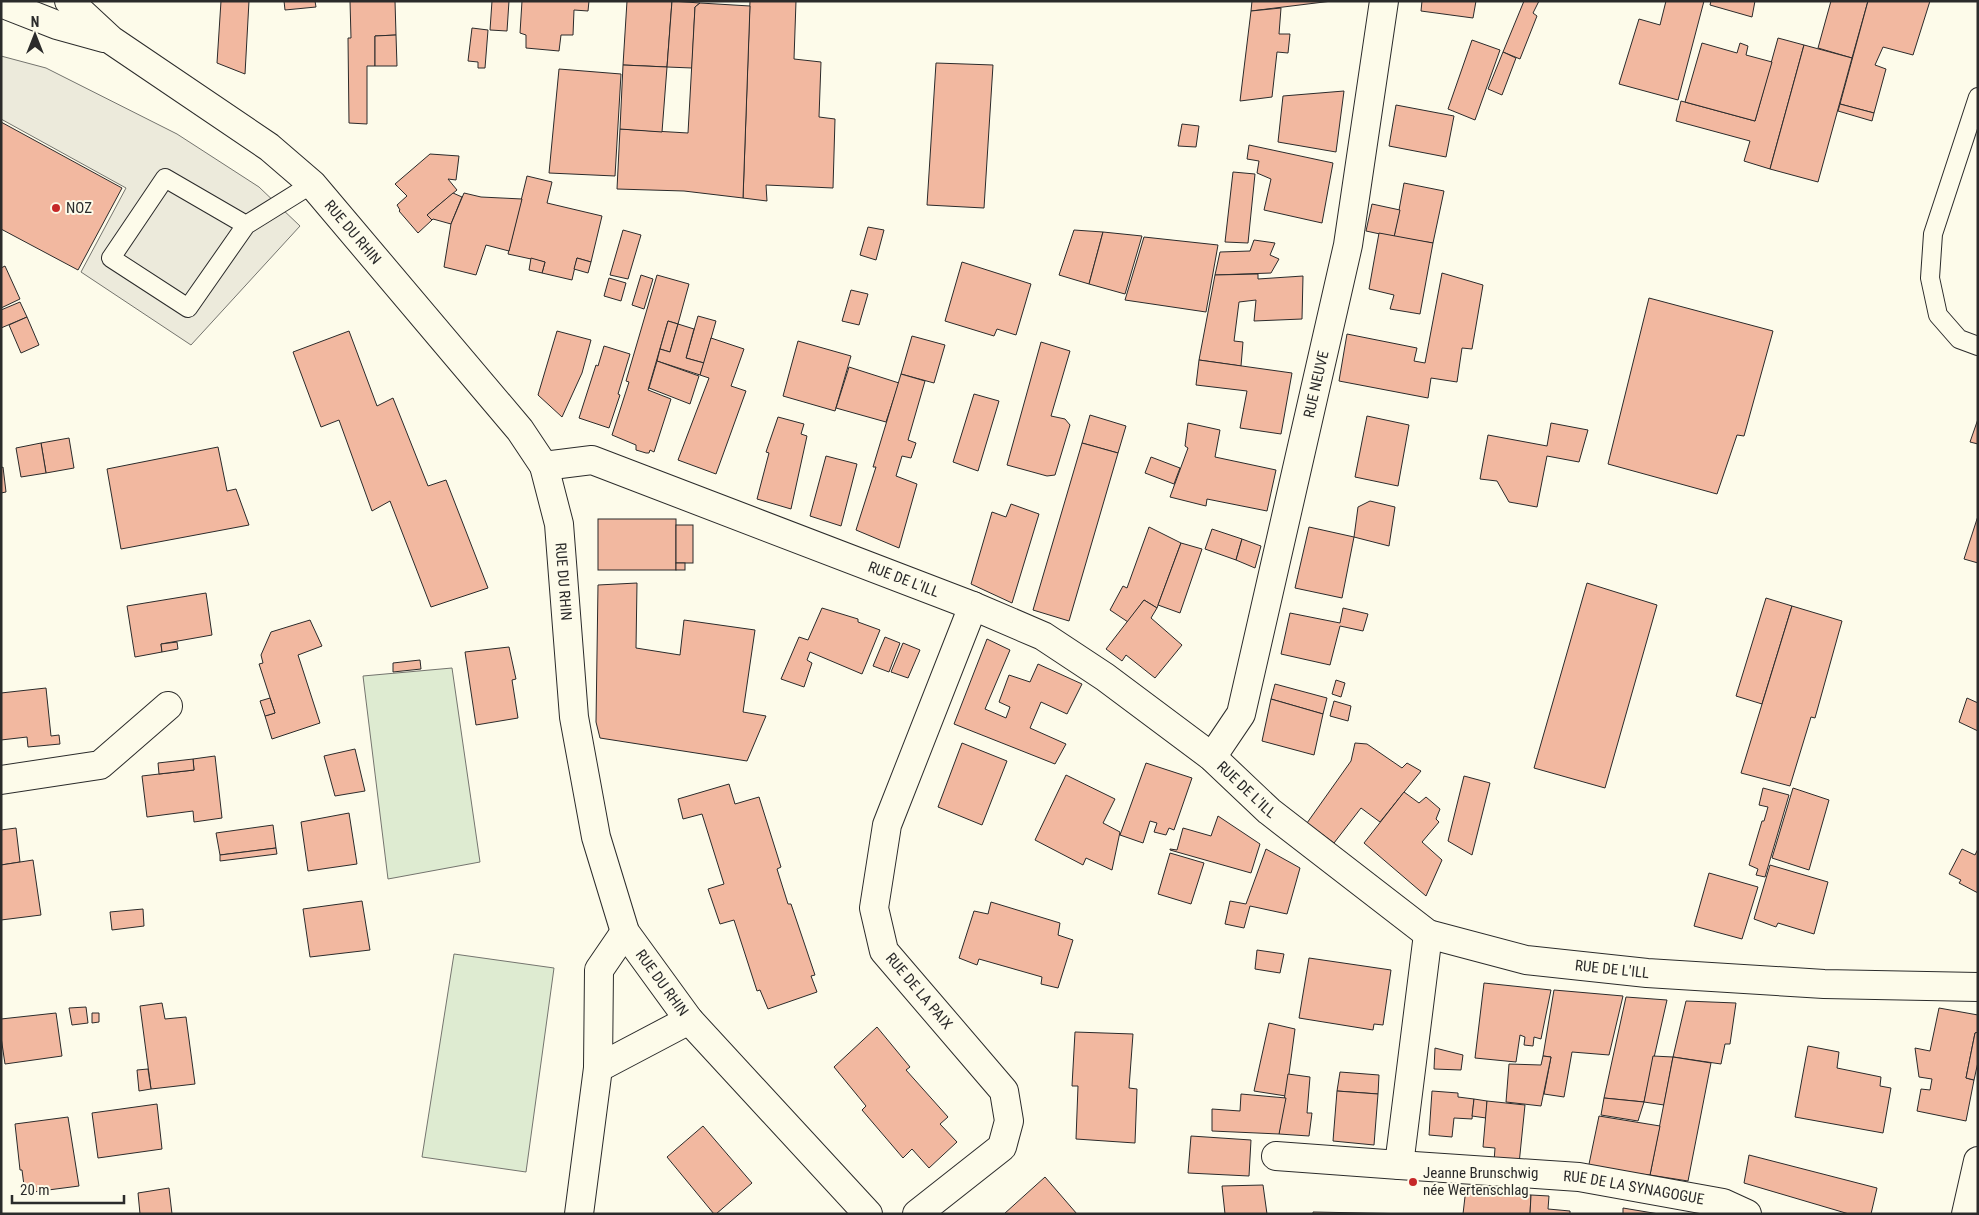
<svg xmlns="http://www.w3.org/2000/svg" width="1979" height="1215" font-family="'Roboto Condensed',sans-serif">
	<rect width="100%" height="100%" fill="#fdfbea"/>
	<g fill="#deebd1" stroke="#74746e">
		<polygon points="452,668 480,862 388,879 363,676"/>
		<polygon points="454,954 554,968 526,1172 422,1157"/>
	</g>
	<polygon fill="#eceadb" stroke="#74746e" points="1,56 46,68 177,134 259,187 300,226 191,345 81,272 126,188 1,119"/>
	<g fill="#f2b8a0" stroke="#2b2b2b">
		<polygon points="221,1 249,1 245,74 217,63"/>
		<polygon points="284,1 315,1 316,7 285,10"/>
		<polygon points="350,1 395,1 396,35 375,36 375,66 367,66 367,124 349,123 348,38 351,38"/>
		<polygon points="492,1 509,1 507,31 490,30"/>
		<polygon points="522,1 589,1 588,11 574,10 573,35 561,35 559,51 526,48 526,35 520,33"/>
		<polygon points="627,1 672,1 667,67 623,65"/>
		<polygon points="672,1 700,3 695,7 692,68 667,67"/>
		<polygon points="750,1 796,1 794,59 821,62 819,117 835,119 833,188 766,185 767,201 743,198"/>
		<polygon points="1252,1 1332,1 1251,11"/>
		<polygon points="1422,1 1476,1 1473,18 1421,11"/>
		<polygon points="1524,1 1539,1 1533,13 1537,16 1520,59 1503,52"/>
		<polygon points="1666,1 1704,1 1678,100 1619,84 1639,19 1660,25"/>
		<polygon points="1711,1 1755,1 1752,17 1710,5"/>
		<polygon points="1831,1 1868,1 1852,58 1818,48"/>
		<polygon points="1868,1 1930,1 1913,55 1883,47 1875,65 1886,69 1874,113 1840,104"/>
		<polygon points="700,3 750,6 743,198 684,191 617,189 620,129 688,133 695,7"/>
		<polygon points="1281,8 1279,34 1290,34 1288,53 1277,52 1272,97 1240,101 1251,11"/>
		<polygon points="472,28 488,30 485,68 478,68 478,62 468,61"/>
		<polygon points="396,35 397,66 375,66 375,36"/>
		<polygon points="1778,38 1804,45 1770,169 1744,161 1750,141 1676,121 1681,101 1755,121"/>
		<polygon points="1472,40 1500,50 1475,120 1448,109"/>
		<polygon points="1702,43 1737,53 1740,43 1748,46 1746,55 1772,62 1755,121 1685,102"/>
		<polygon points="1804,45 1852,58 1818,182 1770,169"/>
		<polygon points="1503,52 1516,58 1502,95 1488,89"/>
		<polygon points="936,63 993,65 984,208 927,205"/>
		<polygon points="623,65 667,67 662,132 620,129"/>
		<polygon points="559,69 621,74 615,176 549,173"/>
		<polygon points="1344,91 1336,152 1278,142 1283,96"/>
		<polygon points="1840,104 1874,113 1872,121 1838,111"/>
		<polygon points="1396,105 1454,116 1446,157 1389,146"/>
		<polygon points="1,122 122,188 78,270 1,229"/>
		<polygon points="1182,124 1199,126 1196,147 1178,146"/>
		<polygon points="1249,145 1333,163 1322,223 1264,210 1271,179 1257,173 1259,161 1247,159"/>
		<polygon points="430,154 459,156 456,180 448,179 457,190 427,215 432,220 418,233 399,211 400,210 397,205 407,196 395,184"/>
		<polygon points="1233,172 1255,174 1248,243 1225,242"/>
		<polygon points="527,176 552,182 547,203 602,216 591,262 577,258 572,280 542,273 545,262 508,254"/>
		<polygon points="1404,183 1444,191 1433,243 1394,237"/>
		<polygon points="453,193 462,197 451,224 433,219 432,220 427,215"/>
		<polygon points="464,193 481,197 522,199 509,251 486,245 476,275 444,267 451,224"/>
		<polygon points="1372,204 1400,210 1394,237 1366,231"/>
		<polygon points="868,227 884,230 876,260 860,255"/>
		<polygon points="623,230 641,235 628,279 610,275"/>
		<polygon points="1074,230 1103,232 1089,284 1059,275"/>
		<polygon points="1103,232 1142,236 1125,294 1089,284"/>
		<polygon points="1379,233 1433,243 1420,314 1390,309 1394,295 1369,289"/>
		<polygon points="1144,237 1218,245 1206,312 1125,300"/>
		<polygon points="1254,240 1275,243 1270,255 1279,259 1271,273 1215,275 1220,252 1250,251"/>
		<polygon points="531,258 545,262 542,273 529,270"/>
		<polygon points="577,258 591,262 588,273 574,269"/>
		<polygon points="962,262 1031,284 1016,335 997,329 994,336 945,321"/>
		<polygon points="5,266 20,299 1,308 1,268"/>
		<polygon points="1442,273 1483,285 1472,349 1462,348 1457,382 1431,378 1428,398 1339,381 1347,334 1417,348 1414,361 1425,363"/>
		<polygon points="1258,274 1258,279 1303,276 1302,319 1254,321 1256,300 1239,302 1234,341 1243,342 1241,366 1199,360 1215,275"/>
		<polygon points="641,275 653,279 644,309 632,305"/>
		<polygon points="657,275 689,284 678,324 668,321 648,390 671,399 654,452 650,450 649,453 646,453 636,450 636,445 612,435 629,382 626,381"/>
		<polygon points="609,278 626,283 621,301 604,296"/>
		<polygon points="851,290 868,294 859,325 842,321"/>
		<polygon points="1649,298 1773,331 1744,436 1737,435 1717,494 1608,464"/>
		<polygon points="20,302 27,317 1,328 1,310"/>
		<polygon points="698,316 716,321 704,363 686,358"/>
		<polygon points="27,317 39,345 21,353 9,325"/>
		<polygon points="668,321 678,324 670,352 660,349"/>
		<polygon points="678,324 694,329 686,358 704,363 700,375 657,361 660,349 670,352"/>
		<polygon points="349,331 377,406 393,398 428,486 446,480 488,588 431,607 390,501 372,511 339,420 321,427 293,352"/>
		<polygon points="557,331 591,340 582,373 562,417 538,395"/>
		<polygon points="912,336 945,345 934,383 901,374"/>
		<polygon points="711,338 744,349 731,386 746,391 716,474 678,460 709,378 700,375"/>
		<polygon points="798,341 851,356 835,411 783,396"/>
		<polygon points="1041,342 1070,351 1051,416 1065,419 1070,425 1055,475 1047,476 1007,465"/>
		<polygon points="604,346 630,354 618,394 620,395 609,428 579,418 596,365 598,366"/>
		<polygon points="1199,360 1292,373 1281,434 1240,428 1247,391 1196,385"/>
		<polygon points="657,361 699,376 690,404 649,388"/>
		<polygon points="849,367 899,383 886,422 836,408"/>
		<polygon points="901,374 925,381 908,440 916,443 911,458 902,456 896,476 917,484 899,548 856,530 876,467 873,467"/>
		<polygon points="974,394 999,401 978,471 953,462"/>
		<polygon points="1090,415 1126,426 1118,453 1082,443"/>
		<polygon points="1367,416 1409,425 1398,486 1355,477"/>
		<polygon points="778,417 804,424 801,434 807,436 791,509 757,499 769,453 766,452"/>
		<polygon points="1978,419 1978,444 1970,442"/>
		<polygon points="1188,423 1220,430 1215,457 1276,470 1267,511 1207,499 1206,506 1170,497 1188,448 1185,446"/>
		<polygon points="1551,423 1588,430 1579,462 1547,456 1537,507 1509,502 1497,481 1480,479 1488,435 1547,446"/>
		<polygon points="69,438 74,468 46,473 41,443"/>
		<polygon points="41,443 46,473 21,477 16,448"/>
		<polygon points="1082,443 1118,453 1069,621 1033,610"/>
		<polygon points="218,447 227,491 236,489 249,525 121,549 107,469"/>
		<polygon points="826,456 857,464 841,526 810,516"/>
		<polygon points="1151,457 1180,468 1174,484 1145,473"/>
		<polygon points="3,467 6,492 1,493 1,468"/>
		<polygon points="1370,501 1395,507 1389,546 1354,537 1358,507"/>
		<polygon points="1011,504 1039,514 1012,603 971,584 992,512 1006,517"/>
		<polygon points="1978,516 1978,563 1964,559"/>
		<rect x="598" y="519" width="78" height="51"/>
		<rect x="676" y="525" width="17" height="38"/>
		<polygon points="1149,527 1181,543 1157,608 1144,600 1128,622 1110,610 1123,586 1127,588"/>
		<polygon points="1309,527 1354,537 1342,598 1295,588"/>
		<polygon points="1212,529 1242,539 1236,560 1205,549"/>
		<polygon points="1242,539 1261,546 1255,568 1236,560"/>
		<polygon points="1181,543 1202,549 1180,613 1158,605"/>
		<rect x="676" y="563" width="9" height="7"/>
		<polygon points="637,583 636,648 680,655 684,620 755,630 743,712 766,716 747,761 600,738 596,722 598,585"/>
		<polygon points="1587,583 1657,605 1605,788 1534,768"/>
		<polygon points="206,593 212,635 161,644 162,652 135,657 127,606"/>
		<polygon points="1766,598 1792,606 1762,704 1736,696"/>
		<polygon points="1144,600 1157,608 1151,618 1182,645 1155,678 1126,655 1122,661 1106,649"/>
		<polygon points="1792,606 1842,621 1815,718 1811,717 1790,786 1741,773"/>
		<polygon points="822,608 858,619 858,622 880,630 862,674 810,652 807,660 812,663 804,687 781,679 799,637 808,640"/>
		<polygon points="1343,608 1368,614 1363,631 1340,626 1330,665 1281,654 1290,613 1340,623"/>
		<polygon points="310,620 322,646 298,655 320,723 272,739 265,716 275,713 259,664 263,663 261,655 271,632"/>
		<polygon points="885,637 900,643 889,672 873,666"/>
		<polygon points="987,639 1010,650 985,709 1006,718 1010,707 999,702 1009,675 1030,682 1038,664 1082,684 1067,714 1041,702 1030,728 1066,744 1055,764 954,724"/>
		<polygon points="177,642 178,649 162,652 161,644"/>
		<polygon points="903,643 920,650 908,678 891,672"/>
		<polygon points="509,647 516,679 512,680 518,718 476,725 465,652"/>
		<polygon points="420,660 421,669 393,672 393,663"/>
		<polygon points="1336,680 1345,683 1341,697 1332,694"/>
		<polygon points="1275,684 1327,698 1323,714 1271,699"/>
		<polygon points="46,688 51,736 59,735 60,744 28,747 27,737 1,740 1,693"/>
		<polygon points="270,698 275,713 265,716 260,701"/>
		<polygon points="1967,698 1978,703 1978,731 1959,722"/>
		<polygon points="1271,699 1323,714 1314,755 1262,741"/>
		<polygon points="1334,701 1351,706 1348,721 1330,716"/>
		<polygon points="962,743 1007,761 982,825 938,807"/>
		<polygon points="1355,743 1367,744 1402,768 1407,763 1421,771 1380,822 1361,808 1334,843 1307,823 1351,761"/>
		<polygon points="355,749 365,791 335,796 324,756"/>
		<polygon points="215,756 222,818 194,822 193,811 147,817 142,776 194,770 193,759"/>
		<polygon points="193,759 194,770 159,774 158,763"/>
		<polygon points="1146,763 1192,778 1174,830 1169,828 1166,835 1154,832 1157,823 1150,821 1143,843 1120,835"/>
		<polygon points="1066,775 1115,799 1103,823 1120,832 1112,870 1086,858 1083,865 1035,840"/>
		<polygon points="1464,776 1490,783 1472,855 1448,841"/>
		<polygon points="729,784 735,804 759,797 781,867 777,869 788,904 791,904 815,975 811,976 817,992 768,1009 760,990 757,991 734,920 720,924 708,889 724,884 702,814 683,819 678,799"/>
		<polygon points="1763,788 1789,795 1765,877 1756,875 1758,869 1749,865 1762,821 1764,821 1768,807 1759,805"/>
		<polygon points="1793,788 1829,800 1809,870 1772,858"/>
		<polygon points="1404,792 1419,803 1426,797 1440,809 1436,819 1439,822 1422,842 1442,860 1426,896 1364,843"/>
		<polygon points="349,813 357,864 308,871 301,822"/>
		<polygon points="1218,816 1260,844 1251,873 1170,850 1170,849 1177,850 1183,828 1211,836"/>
		<polygon points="273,825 276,848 220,855 216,833"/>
		<polygon points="16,828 20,862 1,865 1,830"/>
		<polygon points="276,848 277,854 220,861 220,855"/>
		<polygon points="1266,849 1300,868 1287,914 1250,906 1244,928 1225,924 1230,901 1246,904"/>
		<polygon points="1962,849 1975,855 1978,849 1978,893 1959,883 1961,880 1949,874"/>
		<polygon points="1170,853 1204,863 1191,904 1158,894"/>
		<polygon points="33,860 41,915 1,920 1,865"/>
		<polygon points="1770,865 1828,882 1814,934 1778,923 1776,927 1754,919"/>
		<polygon points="1709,873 1758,887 1742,939 1694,926"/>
		<polygon points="362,901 370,950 310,957 303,909"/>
		<polygon points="991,902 1060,923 1058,935 1073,940 1058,988 1041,984 1042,977 979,959 977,965 959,958 974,911 988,914"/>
		<polygon points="143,909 144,926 112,930 110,912"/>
		<polygon points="1257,950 1284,954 1280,973 1255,969"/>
		<polygon points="1309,958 1391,970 1383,1025 1374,1024 1373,1030 1299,1018"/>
		<polygon points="1484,983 1551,990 1541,1039 1534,1037 1533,1046 1524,1045 1525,1037 1520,1035 1516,1062 1475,1058"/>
		<polygon points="1554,990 1623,996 1609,1055 1572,1052 1564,1097 1544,1094 1551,1057 1543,1056"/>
		<polygon points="1626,997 1667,1000 1644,1102 1604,1098"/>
		<polygon points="1686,1001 1736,1003 1730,1044 1725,1044 1721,1064 1673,1057"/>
		<polygon points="162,1003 165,1019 186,1017 195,1084 151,1089 140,1006"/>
		<polygon points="86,1007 88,1023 72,1025 69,1008"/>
		<polygon points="1939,1008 1978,1015 1978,1032 1975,1033 1966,1078 1974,1080 1966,1121 1917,1111 1921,1089 1930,1090 1932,1079 1919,1077 1915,1048 1930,1051"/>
		<polygon points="56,1013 62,1056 5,1064 1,1037 1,1019"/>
		<polygon points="92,1013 99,1013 99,1022 92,1023"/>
		<polygon points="1269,1023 1295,1029 1286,1096 1254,1091"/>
		<polygon points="877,1027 910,1067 906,1070 948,1117 940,1124 957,1142 929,1168 912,1149 903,1158 862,1110 866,1106 834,1067"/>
		<polygon points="1075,1032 1133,1034 1129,1088 1137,1089 1135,1143 1076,1139 1078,1086 1072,1086"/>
		<polygon points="1978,1032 1978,1062 1974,1080 1966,1078 1975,1033"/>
		<polygon points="1808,1046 1839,1052 1837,1068 1881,1077 1880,1086 1891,1088 1883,1133 1795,1117"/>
		<polygon points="1435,1048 1463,1055 1461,1070 1434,1069"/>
		<polygon points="1543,1056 1551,1057 1541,1106 1506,1102 1509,1064 1541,1065"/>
		<polygon points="1653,1056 1673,1057 1664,1105 1644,1102"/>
		<polygon points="1673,1057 1711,1063 1688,1181 1650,1175"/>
		<polygon points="148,1069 151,1089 139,1091 137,1070"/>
		<polygon points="1340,1072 1379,1075 1378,1094 1337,1091"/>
		<polygon points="1288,1074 1310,1077 1307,1113 1312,1113 1309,1136 1279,1134"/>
		<polygon points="1337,1091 1378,1094 1374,1145 1333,1141"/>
		<polygon points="1432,1091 1458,1093 1458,1097 1474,1099 1472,1119 1454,1118 1452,1137 1429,1135"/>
		<polygon points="1241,1094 1286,1098 1279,1134 1212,1131 1212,1109 1240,1111"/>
		<polygon points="1604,1098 1644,1102 1638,1121 1601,1115"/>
		<polygon points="1474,1099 1487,1101 1486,1118 1472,1116"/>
		<polygon points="1487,1101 1525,1105 1519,1164 1494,1162 1495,1148 1483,1147"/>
		<polygon points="157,1104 162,1149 98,1158 92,1113"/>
		<polygon points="1599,1116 1660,1126 1650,1175 1588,1169"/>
		<polygon points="68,1117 79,1186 25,1193 22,1170 20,1170 15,1124"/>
		<polygon points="703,1126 752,1183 716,1214 714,1214 667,1157"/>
		<polygon points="1191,1136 1251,1140 1249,1176 1188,1173"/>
		<polygon points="1749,1155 1877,1188 1871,1214 1849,1214 1744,1183"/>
		<polygon points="1045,1177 1077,1214 1004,1214 1025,1195"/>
		<polygon points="1263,1185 1267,1214 1225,1214 1222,1186"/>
		<polygon points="169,1188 172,1214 140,1214 138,1193"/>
		<polygon points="1466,1188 1531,1195 1530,1214 1463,1214"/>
		<polygon points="1531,1195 1549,1196 1548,1209 1570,1211 1570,1214 1530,1214"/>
		<polygon points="1623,1208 1659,1214 1623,1214"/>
		<polygon points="1313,1212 1417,1214 1313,1214"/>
	</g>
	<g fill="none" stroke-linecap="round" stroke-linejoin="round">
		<g stroke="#2b2b2b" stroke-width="20">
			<g id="service">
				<polyline points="1978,97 1933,234 1930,278 1938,315 1959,339 1978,346"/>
				<polyline points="246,225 188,308 111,258 165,178 246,225 312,184"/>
			</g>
		</g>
		<g stroke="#2b2b2b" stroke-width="30">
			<g id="minor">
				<path id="s1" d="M544,466L592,460L973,606L1043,636L1105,677L1212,757L1269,811L1428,934L1526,960L1647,973L1824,984L1978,987"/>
				<path id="s2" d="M1212,757L1241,714L1348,245L1384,1"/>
				<polyline points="1,780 100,765 168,706"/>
				<polyline points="598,1068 689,1020"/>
				<polyline points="1276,1156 1399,1165 1428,934"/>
				<path id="s3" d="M1399,1165L1579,1177L1723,1203L1747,1214"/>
				<polyline points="579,1214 598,1068 599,970 625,932"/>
				<polyline points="917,1214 1002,1147 1009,1121 1004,1091 884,951 874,908 887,825 973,606"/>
				<polyline points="1966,1214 1978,1161"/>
			</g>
		</g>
		<g stroke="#2b2b2b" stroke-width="30">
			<g id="tertiary">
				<path id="s4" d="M69,1L111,40L269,147L312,184L520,430L544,466L559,524L574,717L596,837L625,932L689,1020L868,1214"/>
				<polyline points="1,3 57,25 104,38"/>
			</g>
		</g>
		<use href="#service" stroke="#fdfbea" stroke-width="18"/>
		<use href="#minor" stroke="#fdfbea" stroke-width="28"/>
		<use href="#tertiary" stroke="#fdfbea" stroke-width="28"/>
	</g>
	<g fill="#c62828" stroke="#fdfbea" stroke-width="2">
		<circle cx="56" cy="208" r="5"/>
		<circle cx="1413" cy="1182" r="5"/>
	</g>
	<g text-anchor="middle" stroke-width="4" stroke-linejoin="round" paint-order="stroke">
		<g font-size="15" fill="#2b2b2b" stroke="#fdfbea" text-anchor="start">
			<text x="66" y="213">NOZ</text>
			<text x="1423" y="1178">Jeanne Brunschwig<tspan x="1423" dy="17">née Wertenschlag</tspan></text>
		</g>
		<g font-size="15" fill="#2b2b2b" stroke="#fdfbea">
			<text dy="5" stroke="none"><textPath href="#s4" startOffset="368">RUE DU RHIN</textPath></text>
			<text dy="5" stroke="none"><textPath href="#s2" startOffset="390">RUE NEUVE</textPath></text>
			<text dy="5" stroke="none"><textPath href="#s1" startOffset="382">RUE DE L'ILL</textPath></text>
			<text dy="5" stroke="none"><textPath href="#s4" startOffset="788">RUE DU RHIN</textPath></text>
			<text dy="5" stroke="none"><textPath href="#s1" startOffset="788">RUE DE L'ILL</textPath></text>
			<text dy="5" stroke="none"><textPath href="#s1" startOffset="1208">RUE DE L'ILL</textPath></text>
			<text dy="5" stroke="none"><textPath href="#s4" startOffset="1208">RUE DU RHIN</textPath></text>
			<text transform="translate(919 991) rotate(50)" y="5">RUE DE LA PAIX</text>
			<text dy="5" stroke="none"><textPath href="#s3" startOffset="236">RUE DE LA SYNAGOGUE</textPath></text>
		</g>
	</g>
	<rect width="1979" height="1215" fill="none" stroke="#2b2b2b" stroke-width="5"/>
	<g transform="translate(35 35)" stroke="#fdfbea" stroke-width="4" paint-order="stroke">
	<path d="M0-4L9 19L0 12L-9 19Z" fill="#2b2b2b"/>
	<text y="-8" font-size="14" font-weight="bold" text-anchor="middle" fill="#2b2b2b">N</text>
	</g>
	<path d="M12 1195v8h112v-8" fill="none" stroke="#2b2b2b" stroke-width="2.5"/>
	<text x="20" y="1195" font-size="15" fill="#2b2b2b" stroke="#fdfbea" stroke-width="4" paint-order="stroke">20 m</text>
</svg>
